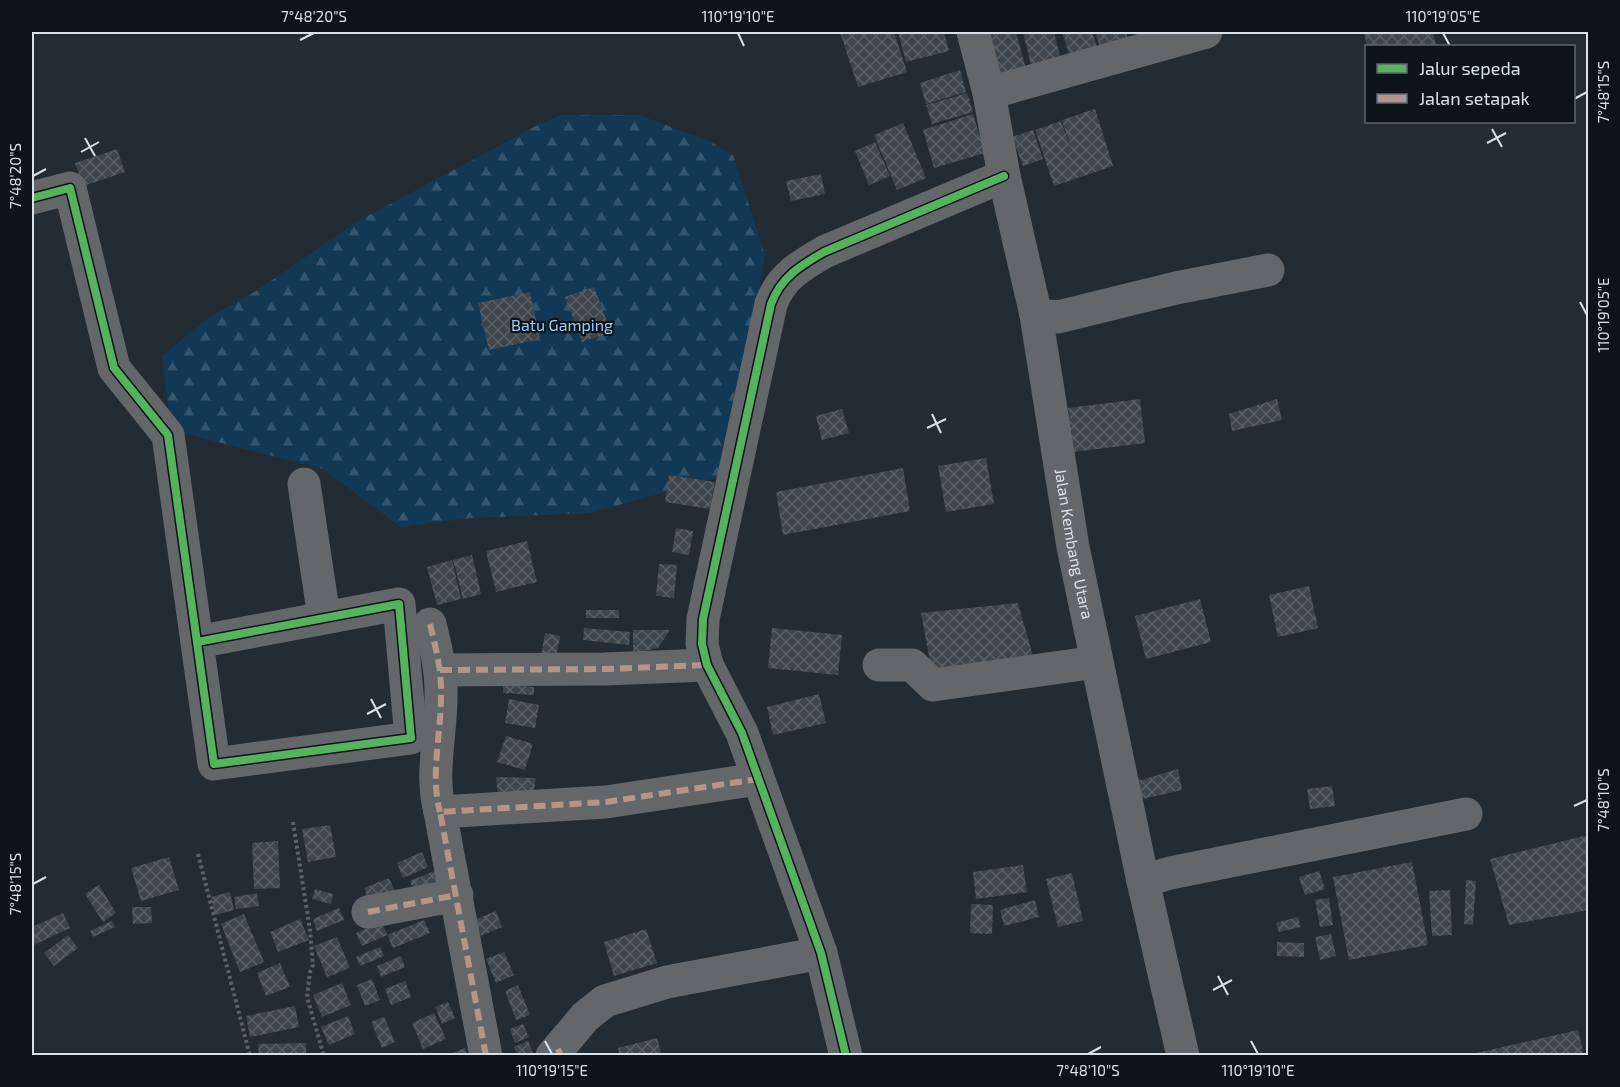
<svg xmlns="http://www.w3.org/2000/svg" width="1620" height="1087" font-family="'Exo 2',sans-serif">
	<defs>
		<pattern id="forest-firs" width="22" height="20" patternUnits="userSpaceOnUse" patternTransform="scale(1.5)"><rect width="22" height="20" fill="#113956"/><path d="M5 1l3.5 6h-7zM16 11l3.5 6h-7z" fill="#33556e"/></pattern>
		<pattern id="building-cross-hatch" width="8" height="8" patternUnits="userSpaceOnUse" patternTransform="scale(1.5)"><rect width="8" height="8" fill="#3e454b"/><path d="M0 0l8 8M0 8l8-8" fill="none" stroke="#596065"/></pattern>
	</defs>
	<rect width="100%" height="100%" fill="#232b33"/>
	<polygon fill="url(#forest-firs)" points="561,115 639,115 711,142 733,155 765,255 728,474 591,513 471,518 401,527 323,469 171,430 162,356 208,318 256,291 360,220 538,125"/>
	<g fill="url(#building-cross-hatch)">
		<polygon points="840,32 894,32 907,72 858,87"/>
		<polygon points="898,32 944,32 949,51 906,62"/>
		<polygon points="990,32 1016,32 1026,69 1001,75"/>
		<polygon points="1023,32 1054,32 1061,61 1032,69"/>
		<polygon points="1062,32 1092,32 1098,50 1071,59"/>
		<polygon points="1095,32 1126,32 1130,44 1102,53"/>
		<polygon points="1371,32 1433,32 1436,46 1367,46 1364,33"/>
		<polygon points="960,70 966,92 926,104 920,83"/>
		<polygon points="967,93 973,112 932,124 926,105"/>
		<polygon points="1095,109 1113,166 1054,186 1035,130 1061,121 1074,157 1062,120"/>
		<polygon points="973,114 985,153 934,168 923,130"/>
		<polygon points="903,123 926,178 897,190 874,135"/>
		<polygon points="1033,130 1043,159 1023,166 1012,137"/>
		<polygon points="875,142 890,176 869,185 855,151"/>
		<polygon points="117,149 125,172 83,186 75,163"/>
		<polygon points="821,174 825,194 791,201 786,181"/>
		<polygon points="594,287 611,332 582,342 565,297"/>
		<polygon points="530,292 540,339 489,350 478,303"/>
		<polygon points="1140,399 1145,443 1074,452 1068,408"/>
		<polygon points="1277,399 1282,420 1232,431 1229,414"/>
		<polygon points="842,409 849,433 822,440 816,416"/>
		<polygon points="986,458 994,504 946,512 938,466"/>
		<polygon points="903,468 910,511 783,535 776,492"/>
		<polygon points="669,475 715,482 710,509 665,502"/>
		<polygon points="676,528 693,531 689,555 672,552"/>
		<polygon points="527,541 537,582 496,592 486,551"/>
		<polygon points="472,555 481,594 463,599 453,560"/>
		<polygon points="452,560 461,599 437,605 427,567"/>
		<polygon points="659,564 677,565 674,598 656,596"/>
		<polygon points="1309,586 1318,628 1278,637 1269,595"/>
		<polygon points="1200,599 1211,642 1146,659 1135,616"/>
		<polygon points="1018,603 1034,660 932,672 921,613"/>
		<rect x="586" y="610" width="33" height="8"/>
		<polygon points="584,628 630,632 629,645 583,640"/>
		<polygon points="772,628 842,635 838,675 768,668"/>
		<polygon points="633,630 670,630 658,648 633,653"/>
		<polygon points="545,633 560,636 556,659 541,656"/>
		<polygon points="503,685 534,687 534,695 503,693"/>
		<polygon points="819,694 826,723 773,735 767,707"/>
		<polygon points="509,699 539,705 535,728 505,723"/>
		<polygon points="506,736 533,744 525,770 497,762"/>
		<polygon points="1178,769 1182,790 1134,801 1131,783"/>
		<polygon points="496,777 536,778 532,800 498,796"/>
		<polygon points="1332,786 1335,806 1310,809 1307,789"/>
		<polygon points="330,825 336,857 308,862 302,829"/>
		<polygon points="1588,835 1588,910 1509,925 1490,859"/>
		<polygon points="278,841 280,888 254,889 252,843"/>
		<polygon points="422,852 428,867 403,878 397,863"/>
		<polygon points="169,857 179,890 141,901 131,868"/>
		<polygon points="1412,862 1428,945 1349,960 1333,877"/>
		<polygon points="1023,865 1027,892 976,899 973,872"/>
		<polygon points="439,869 446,887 417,899 410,881"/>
		<polygon points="1319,871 1325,889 1305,895 1299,877"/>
		<polygon points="1072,873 1083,921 1058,927 1046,879"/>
		<polygon points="389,878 396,894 370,905 364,888"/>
		<polygon points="1466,880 1476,881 1473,925 1464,924"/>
		<polygon points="99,885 116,913 103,922 85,894"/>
		<polygon points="315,889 333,894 331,904 312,899"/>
		<polygon points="1450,890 1452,935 1432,936 1429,891"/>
		<polygon points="230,892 234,910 215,915 211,897"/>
		<polygon points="257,893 259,906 236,909 234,897"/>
		<polygon points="1329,898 1333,925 1320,927 1315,900"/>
		<polygon points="1035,900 1039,917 1004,926 1000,910"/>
		<polygon points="971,904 993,905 992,934 970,933"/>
		<polygon points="132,907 151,907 152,923 133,924"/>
		<polygon points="339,908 344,920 317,931 313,919"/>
		<polygon points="496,911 502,927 481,936 474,920"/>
		<polygon points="63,913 70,928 32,946 32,927"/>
		<polygon points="244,914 264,962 240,972 221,924"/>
		<polygon points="1298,917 1301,927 1279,932 1276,923"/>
		<polygon points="300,919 309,940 278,952 270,932"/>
		<polygon points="424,920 430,933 393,948 387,935"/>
		<polygon points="112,921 115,927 93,937 90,931"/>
		<polygon points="382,922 387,935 362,946 356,933"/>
		<polygon points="646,929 657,963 614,976 604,942"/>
		<polygon points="1331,934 1336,956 1320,960 1315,937"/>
		<polygon points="68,935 78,948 54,966 44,953"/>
		<polygon points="337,937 350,968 327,977 314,946"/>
		<polygon points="1277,942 1304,943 1304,957 1277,956"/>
		<polygon points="380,947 384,956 360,966 356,957"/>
		<polygon points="504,952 514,975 496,983 486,959"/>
		<polygon points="401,956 405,967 381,977 377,966"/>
		<polygon points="280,963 290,987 266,996 257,973"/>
		<polygon points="372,979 380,1000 365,1006 357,985"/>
		<polygon points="405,981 411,997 391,1005 385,989"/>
		<polygon points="342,983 351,1005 322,1017 313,995"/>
		<polygon points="518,985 530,1015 516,1020 505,991"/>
		<polygon points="448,1002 455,1018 442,1024 435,1007"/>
		<polygon points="295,1006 299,1027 250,1037 246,1016"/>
		<polygon points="434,1013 446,1039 423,1049 412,1023"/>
		<polygon points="348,1016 355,1034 329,1045 321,1027"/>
		<polygon points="384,1017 395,1042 382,1048 371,1022"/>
		<polygon points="523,1024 529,1037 515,1043 510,1029"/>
		<polygon points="1578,1030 1584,1056 1467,1056 1467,1055"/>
		<polygon points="657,1038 662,1056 620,1056 618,1048"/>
		<polygon points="528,1041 534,1056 518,1056 514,1047"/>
		<polygon points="306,1043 306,1056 259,1056 258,1044"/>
		<polygon points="465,1048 468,1056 447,1056 447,1055"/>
	</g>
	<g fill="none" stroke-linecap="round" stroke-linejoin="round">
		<g stroke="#5d6165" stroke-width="4" stroke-dasharray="3 3" stroke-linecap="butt">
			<polyline points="293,822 310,930 313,965 310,972 307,997 324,1056"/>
			<polyline points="198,854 250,1056"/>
		</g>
		<g stroke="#64676a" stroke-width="33">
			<path id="s1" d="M973,32L989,93L1004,176L1036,315L1073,547L1143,881L1183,1056"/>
			<polyline points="989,93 1206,32"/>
			<polyline points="32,198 70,188 114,368 168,435 214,764 411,738 399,604 197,642"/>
			<polyline points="1036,315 1058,317 1176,288 1268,270"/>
			<polyline points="304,484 324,617"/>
			<path d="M430,624C436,649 442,672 441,697C441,735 430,775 440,812"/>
			<polyline points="879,665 912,665 933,685 1097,662"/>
			<polyline points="440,670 605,669 707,665"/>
			<polyline points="1143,881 1170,873 1466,814"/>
			<polyline points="368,912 457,895"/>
			<polyline points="486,1056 440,812 606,802 758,779"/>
			<polyline points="552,1056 585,1017 605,1001 667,982 821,953"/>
			<path d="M846,1056L821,953L742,733L707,665L702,644L703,619L771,304C781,277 800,266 824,252L1004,176"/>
		</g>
		<g stroke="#b2968c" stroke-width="6" stroke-dasharray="12 6" stroke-linecap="butt">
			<path d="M430,624C436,649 442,672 441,697C441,735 430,775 440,812"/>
			<polyline points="440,670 605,669 707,665"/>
			<polyline points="368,912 457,895"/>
			<polyline points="558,1049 561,1056"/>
			<polyline points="486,1056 440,812 606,802 758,779"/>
		</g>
		<g stroke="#0d1419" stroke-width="11">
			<g id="cycleway">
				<polyline points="32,198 70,188 114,368 168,435 214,764 411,738 399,604 197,642"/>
				<path d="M846,1056L821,953L742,733L707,665L702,644L703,619L771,304C781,277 800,266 824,252L1004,176"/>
			</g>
		</g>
		<use href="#cycleway" stroke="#56b35d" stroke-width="8"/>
	</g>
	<path fill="none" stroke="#d8e1ea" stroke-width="2" d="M738,33L744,46M1443,33L1450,46M300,40L314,33M1574,99L1587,92M1492,129L1502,147M85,138L95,156M1487,143L1506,133M81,152L99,142M33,176L46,169M1580,302L1587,315M932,414L941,433M927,428L946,419M371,699L381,718M367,714L386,704M1574,806L1587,800M33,884L46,877M1218,976L1228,995M1213,990L1232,980M545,1041L552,1054M1251,1041L1258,1054M1088,1054L1101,1047"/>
	<g text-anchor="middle" stroke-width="4.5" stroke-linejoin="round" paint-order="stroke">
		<g font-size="16" fill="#9bcdf9" stroke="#0d1419">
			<text x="562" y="331">Batu Gamping</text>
		</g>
		<g font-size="16" fill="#d8e1ea" stroke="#0d1419">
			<text dy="6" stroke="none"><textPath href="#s1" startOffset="522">Jalan Kembang Utara</textPath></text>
		</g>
	</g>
	<rect width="1620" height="1087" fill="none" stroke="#0d1419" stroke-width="66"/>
	<rect x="1365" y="45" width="210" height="78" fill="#0d1419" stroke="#5e666d" stroke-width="1.5"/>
	<rect x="1377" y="64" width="30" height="9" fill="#56b35d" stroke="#5e666d" stroke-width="1.5"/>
	<text x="1419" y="75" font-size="18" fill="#d8e1ea">Jalur sepeda</text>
	<rect x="1377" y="94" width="30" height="9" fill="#b2968c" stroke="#5e666d" stroke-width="1.5"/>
	<text x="1419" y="105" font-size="18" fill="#d8e1ea">Jalan setapak</text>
	<rect x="33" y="33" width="1554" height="1021" fill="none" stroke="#d8e1ea" stroke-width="2"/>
	<g font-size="15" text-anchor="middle" fill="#d8e1ea">
		<text x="314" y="22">7°48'20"S</text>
		<text x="738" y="22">110°19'10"E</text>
		<text x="1443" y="22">110°19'05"E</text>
		<text transform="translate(1604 92) rotate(-90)" y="5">7°48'15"S</text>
		<text transform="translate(16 176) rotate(-90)" y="5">7°48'20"S</text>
		<text transform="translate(1604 315) rotate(-90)" y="5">110°19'05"E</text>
		<text transform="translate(1604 800) rotate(-90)" y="5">7°48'10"S</text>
		<text transform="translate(16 884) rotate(-90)" y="5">7°48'15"S</text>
		<text x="552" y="1076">110°19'15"E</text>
		<text x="1088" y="1076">7°48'10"S</text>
		<text x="1258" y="1076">110°19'10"E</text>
	</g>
</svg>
